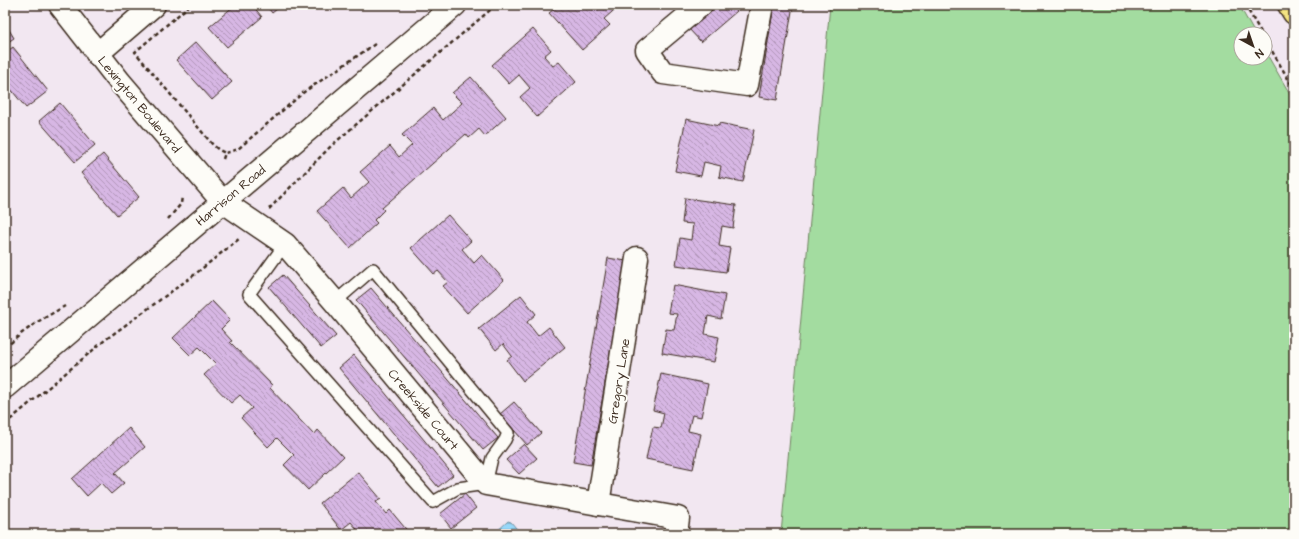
<svg xmlns="http://www.w3.org/2000/svg" width="1299" height="539" font-family="'Architects Daughter',sans-serif">
	<defs>
		<pattern id="water-rules" width="6" height="5" patternUnits="userSpaceOnUse"><rect width="6" height="5" fill="#97d8f9"/><path d="M0 2.5h6" fill="none" stroke="#83bad5"/></pattern>
		<pattern id="building-back-hatch" width="6" height="6" patternUnits="userSpaceOnUse"><rect width="6" height="6" fill="#d7b7e4"/><path d="M-1 5l2 2M0 0l6 6M5-1l2 2" fill="none" stroke="#b095b8"/></pattern>
	</defs>
	<rect width="100%" height="100%" fill="#f2e7f1"/>
	<filter id="ink" filterUnits="userSpaceOnUse"><feTurbulence type="fractalNoise" baseFrequency=".025" numOctaves="2"/><feDisplacementMap in="SourceGraphic" scale="8" xChannelSelector="R" yChannelSelector="G"/><feConvolveMatrix kernelMatrix="1 2 1 2 8 2 1 2 1" color-interpolation-filters="sRGB"/></filter>
	<g filter="url(#ink)">
		<polygon fill="#a3dca0" stroke="#6f835f" points="830,5 1239,5 1255,34 1241,34 1241,58 1265,58 1265,51 1294,101 1294,534 781,534"/>
		<polygon fill="url(#water-rules)" stroke="#7292a1" points="508,521 511,522 521,534 494,534"/>
		<g fill="url(#building-back-hatch)" stroke="#3b2a1e">
			<polygon points="235,5 252,5 262,17 227,47 209,27"/>
			<polygon points="266,5 282,5 272,13"/>
			<polygon points="559,5 620,5 604,19 610,25 582,50 549,13"/>
			<polygon points="715,5 744,5 701,42 688,28"/>
			<polygon points="774,5 793,5 777,100 759,97"/>
			<polygon points="5,23 14,38 5,44"/>
			<polygon points="533,29 551,50 544,56 553,66 559,62 576,82 537,117 520,97 530,88 519,75 509,84 492,65"/>
			<polygon points="196,42 232,82 212,100 176,60"/>
			<polygon points="13,47 48,91 26,108 5,82 5,53"/>
			<polygon points="471,77 506,117 485,136 479,129 469,138 466,134 382,208 384,210 374,220 377,223 350,248 317,211 343,188 351,198 369,182 360,172 390,146 399,157 412,145 402,135 433,108 443,120 462,103 452,93"/>
			<polygon points="60,103 95,145 75,162 39,121"/>
			<polygon points="686,119 719,126 719,123 754,130 743,182 719,177 721,166 704,162 701,176 675,171"/>
			<polygon points="103,154 139,197 117,215 81,173"/>
			<polygon points="685,198 736,205 733,228 722,226 719,246 730,248 726,272 676,265 680,238 691,240 693,224 682,223"/>
			<polygon points="448,215 471,241 462,249 474,263 482,255 504,280 467,313 443,286 448,282 438,271 434,274 411,248"/>
			<polygon points="608,258 626,261 591,465 573,462"/>
			<polygon points="283,275 336,336 321,348 269,287"/>
			<polygon points="673,285 725,295 721,319 708,316 705,334 719,337 714,362 662,353 666,329 674,330 677,314 668,313"/>
			<polygon points="371,288 498,438 483,450 356,300"/>
			<polygon points="521,295 536,314 527,322 538,336 549,327 565,347 523,381 507,360 512,356 503,344 496,350 479,329"/>
			<polygon points="212,301 230,320 221,329 232,341 230,342 272,385 270,388 314,435 318,430 343,457 308,490 284,465 294,455 277,438 268,447 241,418 252,408 240,395 231,403 204,375 216,364 199,347 190,355 173,338"/>
			<polygon points="354,355 453,475 438,487 339,368"/>
			<polygon points="661,374 708,384 701,417 692,415 688,431 701,434 693,469 646,459 653,427 661,428 664,413 653,410"/>
			<polygon points="514,402 541,433 527,445 500,414"/>
			<polygon points="129,428 145,447 115,473 124,483 111,494 101,483 87,496 72,479"/>
			<polygon points="524,444 537,458 519,474 506,460"/>
			<polygon points="358,472 381,499 376,502 386,514 390,510 410,534 361,534 351,522 341,530 320,503"/>
			<polygon points="465,494 476,508 451,528 440,514"/>
		</g>
		<g fill="none" stroke-linecap="round" stroke-linejoin="round">
			<g stroke="#3b2a1e" stroke-width="14">
				<polyline id="lane" points="285,244 249,294 433,502 458,488 486,484 492,458 505,440 508,433 373,269 335,302"/>
			</g>
			<g stroke="#3b2a1e" stroke-width="25">
				<g id="street">
					<polyline points="60,5 120,82 222,201 285,244 335,302 486,484 678,518 676,534"/>
					<polyline points="701,5 647,50 663,73 747,85 762,5"/>
					<polyline points="97,54 154,5"/>
					<polyline points="598,504 637,258"/>
				</g>
			</g>
			<g stroke="#3b2a1e" stroke-width="25">
				<polyline id="secondary" points="5,387 455,5"/>
			</g>
			<g stroke="#3b2a1e" stroke-width="25">
				<polyline id="highway" points="1289,5 1294,13"/>
			</g>
			<g stroke="#3b2a1e" stroke-width="2.5" stroke-dasharray="4 3" stroke-linecap="butt">
				<polyline points="190,5 135,52 213,145 219,150 225,153"/>
				<polyline points="1245,5 1262,34"/>
				<polyline points="1265,39 1294,89"/>
				<polyline points="223,159 225,153 230,152 238,149 304,92 375,44"/>
				<polyline points="269,209 331,146 496,5"/>
				<polyline points="168,219 181,204 182,196"/>
				<polyline points="5,348 22,333 39,321 65,306"/>
				<polyline points="5,424 105,340 194,275 240,238"/>
			</g>
			<use href="#lane" stroke="#fdfcf7" stroke-width="11"/>
			<use href="#street" stroke="#fdfcf7" stroke-width="22"/>
			<use href="#secondary" stroke="#fdfcf7" stroke-width="22"/>
			<use href="#highway" stroke="#f4e382" stroke-width="22"/>
		</g>
	</g>
	<g text-anchor="middle" stroke-width="4" stroke-linejoin="round" paint-order="stroke">
		<g font-size="13" fill="#3b2a1e" stroke="#fdfcf7">
			<text transform="translate(140 104) rotate(50)" y="5">Lexington Boulevard</text>
			<text transform="translate(230 195) rotate(-40)" y="5">Harrison Road</text>
			<text transform="translate(618 381) rotate(-81)" y="5">Gregory Lane</text>
			<text transform="translate(424 409) rotate(50)" y="5">Creekside Court</text>
		</g>
	</g>
	<rect width="1299" height="539" fill="none" stroke="#fdfcf7" stroke-width="20"/>
	<rect x="10" y="10" width="1279" height="519" fill="none" stroke="#3b2a1e" stroke-width="1.5" filter="url(#ink)"/>
	<g transform="translate(1253 46) rotate(140)"><circle r="19" fill="#fdfcf7" stroke="#afa8a0"/>
	<path d="M0-3L7 15L0 10L-7 15Z" fill="#3b2a1e"/>
	<text y="-6" font-size="11" font-weight="bold" text-anchor="middle" fill="#3b2a1e">N</text>
	</g>
</svg>
